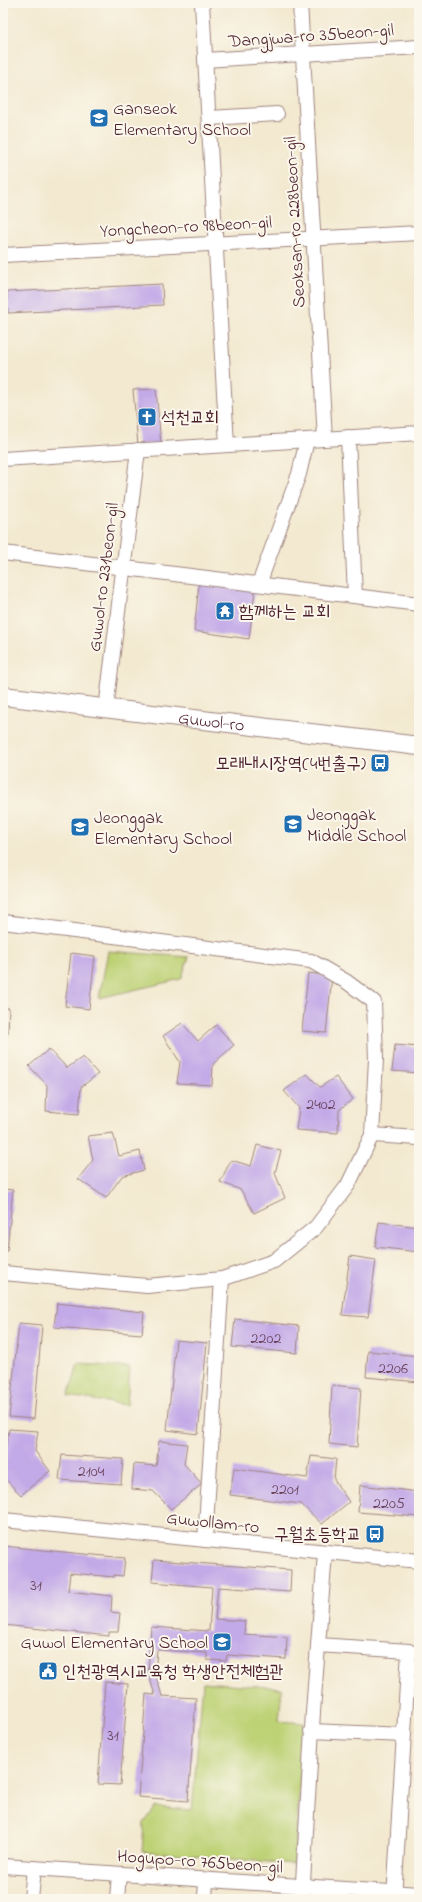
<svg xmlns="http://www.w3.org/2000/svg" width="422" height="1902" font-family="'Indie Flower','Poor Story',sans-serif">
	<rect width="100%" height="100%" fill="#fbf7ec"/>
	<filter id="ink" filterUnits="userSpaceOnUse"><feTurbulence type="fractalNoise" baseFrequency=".025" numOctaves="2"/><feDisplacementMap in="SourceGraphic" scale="8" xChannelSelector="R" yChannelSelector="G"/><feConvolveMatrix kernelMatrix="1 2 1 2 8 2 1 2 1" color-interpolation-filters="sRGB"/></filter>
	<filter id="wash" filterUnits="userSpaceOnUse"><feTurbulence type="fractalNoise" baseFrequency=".012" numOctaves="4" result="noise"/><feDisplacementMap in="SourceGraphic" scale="16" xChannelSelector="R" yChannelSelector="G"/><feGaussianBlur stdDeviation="0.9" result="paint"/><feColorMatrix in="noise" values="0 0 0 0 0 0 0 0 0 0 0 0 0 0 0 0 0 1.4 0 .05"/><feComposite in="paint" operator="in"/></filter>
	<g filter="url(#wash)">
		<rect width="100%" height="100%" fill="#f3e9d0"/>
		<g fill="#bdd174" stroke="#847850">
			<polygon points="108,951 189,957 181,979 99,998"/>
			<polygon points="78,1364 130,1367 127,1405 68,1396"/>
			<polygon points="203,1682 282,1688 279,1721 304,1723 294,1864 142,1852 144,1823 156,1807 192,1810"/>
		</g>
		<g id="blocks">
			<g fill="#c2a9e7">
				<polygon points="162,284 163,305 8,313 7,292"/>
				<polygon points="156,389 161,444 138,445 133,390"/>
				<polygon points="199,584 255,591 249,639 194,631"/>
				<polygon points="71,953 95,956 89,1009 65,1006"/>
				<polygon points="308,973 332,976 326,1033 302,1031"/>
				<polygon points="3,1008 9,1008 8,1033 3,1033"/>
				<polygon points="182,1023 198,1041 216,1025 234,1045 213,1064 212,1085 177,1083 180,1062 163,1036"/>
				<polygon points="395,1045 419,1047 419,1073 392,1071"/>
				<polygon points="49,1049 67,1068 83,1057 98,1074 81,1087 79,1114 46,1111 47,1085 29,1066"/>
				<polygon points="307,1074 320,1087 336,1077 353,1099 339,1110 338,1133 296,1130 299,1108 284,1091"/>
				<polygon points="113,1133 119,1156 140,1151 144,1170 122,1176 106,1198 78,1179 93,1160 88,1136"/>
				<polygon points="257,1145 281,1151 275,1173 285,1198 254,1213 241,1190 220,1182 231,1160 251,1166"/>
				<polygon points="3,1189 13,1190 7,1251 3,1251"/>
				<polygon points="379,1222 419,1227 419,1252 375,1247"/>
				<polygon points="350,1256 376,1260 368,1317 342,1315"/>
				<polygon points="57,1303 144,1312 142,1334 54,1327"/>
				<polygon points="235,1319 299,1326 297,1353 232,1347"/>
				<polygon points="19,1323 42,1325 34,1419 9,1417"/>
				<polygon points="176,1340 207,1343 198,1434 167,1430"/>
				<polygon points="368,1351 419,1356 419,1382 366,1377"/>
				<polygon points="332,1385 361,1388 357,1447 329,1444"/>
				<polygon points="9,1429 38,1431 35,1451 50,1471 21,1495 3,1477 3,1450 5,1450"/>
				<polygon points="159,1441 187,1444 184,1464 202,1484 171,1509 153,1491 132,1489 134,1464 156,1466"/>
				<polygon points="62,1455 123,1459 121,1484 59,1480"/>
				<polygon points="311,1456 336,1459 334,1480 349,1502 322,1524 301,1504 230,1495 234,1468 307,1478"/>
				<polygon points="360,1485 419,1492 419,1517 358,1512"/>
				<polygon points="3,1546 125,1558 123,1576 114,1575 114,1577 70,1573 68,1591 112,1596 111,1612 120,1613 118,1632 109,1632 109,1636 3,1625"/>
				<polygon points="154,1560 291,1570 290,1592 218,1587 215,1619 245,1621 244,1634 287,1637 286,1659 227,1655 226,1661 207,1660 207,1653 157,1650 155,1673 162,1696 196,1698 188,1801 138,1797 146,1694 155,1695 148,1673 151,1627 209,1631 212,1587 152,1582"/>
				<polygon points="105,1682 128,1684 120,1785 98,1784"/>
			</g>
		</g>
	</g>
	<g filter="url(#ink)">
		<use href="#blocks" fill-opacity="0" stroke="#9e847e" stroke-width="1"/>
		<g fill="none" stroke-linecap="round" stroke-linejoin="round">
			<g stroke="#9e847e" stroke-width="16">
				<g id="minor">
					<polyline points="202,3 227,445"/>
					<polyline points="300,3 325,439"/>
					<polyline points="205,60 419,47"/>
					<polyline points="209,118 277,114"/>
					<polyline points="3,255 419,233"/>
					<polyline points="348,437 355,596"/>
					<polyline points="3,459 419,433"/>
					<polyline points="3,553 419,604"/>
					<polyline points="259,584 299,474 307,440"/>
					<polyline points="106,709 138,450"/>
					<polyline points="3,922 311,961 347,982 374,1002 376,1059 372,1135 348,1185 316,1227 274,1261 222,1279 147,1286 3,1273"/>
					<polyline points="372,1135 419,1138"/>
					<polyline points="3,1520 419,1561"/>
					<polyline points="205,1540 222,1279"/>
					<polyline points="318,1645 409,1651 394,1899"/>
					<polyline points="311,1731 404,1735"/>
					<polyline points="3,1866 419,1894"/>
					<polyline points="31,1899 34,1869"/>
					<polyline points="117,1899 119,1874"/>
					<polyline points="205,1899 206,1880"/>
					<polyline points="302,1899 313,1712 325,1552"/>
				</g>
			</g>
			<g stroke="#9e847e" stroke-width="20">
				<g id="major">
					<path id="s1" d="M3,696L419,746"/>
				</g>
			</g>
			<use href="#minor" stroke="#fff" stroke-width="14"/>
			<use href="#major" stroke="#fff" stroke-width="18"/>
		</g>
	</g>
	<defs>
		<g id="school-square" transform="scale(1)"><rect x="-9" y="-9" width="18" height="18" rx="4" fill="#1f6fb2" stroke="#fbf7ec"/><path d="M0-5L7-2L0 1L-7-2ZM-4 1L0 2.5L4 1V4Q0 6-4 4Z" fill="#fff"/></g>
		<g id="church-square" transform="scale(1)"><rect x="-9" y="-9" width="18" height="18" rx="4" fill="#1f6fb2" stroke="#fbf7ec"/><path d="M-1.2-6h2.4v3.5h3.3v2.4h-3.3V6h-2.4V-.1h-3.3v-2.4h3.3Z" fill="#fff"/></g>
		<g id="temple-square" transform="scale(1)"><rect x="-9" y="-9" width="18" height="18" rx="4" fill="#1f6fb2" stroke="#fbf7ec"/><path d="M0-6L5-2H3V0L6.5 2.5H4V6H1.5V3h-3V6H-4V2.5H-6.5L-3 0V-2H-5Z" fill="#fff"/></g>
		<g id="bus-square" transform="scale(1)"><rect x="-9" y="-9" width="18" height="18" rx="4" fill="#1f6fb2" stroke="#fbf7ec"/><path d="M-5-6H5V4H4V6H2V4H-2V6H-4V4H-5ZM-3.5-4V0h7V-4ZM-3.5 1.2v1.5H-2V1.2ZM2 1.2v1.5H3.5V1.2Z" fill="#fff"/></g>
		<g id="civic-square" transform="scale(1)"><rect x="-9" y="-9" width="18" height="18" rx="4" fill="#1f6fb2" stroke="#fbf7ec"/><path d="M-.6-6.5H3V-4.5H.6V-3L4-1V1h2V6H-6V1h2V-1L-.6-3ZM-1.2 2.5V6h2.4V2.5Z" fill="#fff"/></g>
	</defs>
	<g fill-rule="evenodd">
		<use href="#school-square" x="99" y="118"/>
		<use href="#church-square" x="147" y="417"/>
		<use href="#temple-square" x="225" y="611"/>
		<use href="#bus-square" x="380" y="763"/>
		<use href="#school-square" x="293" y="824"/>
		<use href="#school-square" x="80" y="827"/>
		<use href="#bus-square" x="375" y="1534"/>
		<use href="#school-square" x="222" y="1642"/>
		<use href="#civic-square" x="48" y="1671"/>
	</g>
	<g text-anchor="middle" stroke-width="4" stroke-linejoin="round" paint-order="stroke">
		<g font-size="16" fill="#68425a">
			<text x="321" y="1109">2402</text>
			<text x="266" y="1343">2202</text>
			<text x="393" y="1373">2206</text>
			<text x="91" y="1476">2104</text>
			<text x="285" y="1494">2201</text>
			<text x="389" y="1508">2205</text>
			<text x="36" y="1590">31</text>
			<text x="113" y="1740">31</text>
		</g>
		<g font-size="18" fill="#4a1f2b" stroke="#fbf7ec">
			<text transform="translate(311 35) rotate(-4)" y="6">Dangjwa-ro 35beon-gil</text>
			<text transform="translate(294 222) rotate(-93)" y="6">Seoksan-ro 228beon-gil</text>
			<text transform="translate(186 226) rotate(-3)" y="6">Yongcheon-ro 98beon-gil</text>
			<text transform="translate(103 577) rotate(-83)" y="6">Guwol-ro 231beon-gil</text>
			<text dy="6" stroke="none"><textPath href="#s1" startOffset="210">Guwol-ro</textPath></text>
			<text transform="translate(213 1522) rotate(6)" y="6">Guwollam-ro</text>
			<text transform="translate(200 1861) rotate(4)" y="6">Hogupo-ro 765beon-gil</text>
		</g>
		<g font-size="18" fill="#4a1f2b" stroke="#fbf7ec" text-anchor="start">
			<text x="113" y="114">Ganseok<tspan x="113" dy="21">Elementary School</tspan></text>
			<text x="161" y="423">석천교회</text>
			<text x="239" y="617">함께하는 교회</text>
			<text x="366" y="769" text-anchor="end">모래내시장역(4번출구)</text>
			<text x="307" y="820">Jeonggak<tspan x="307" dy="21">Middle School</tspan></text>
			<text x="94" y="823">Jeonggak<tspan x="94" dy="21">Elementary School</tspan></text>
			<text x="361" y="1540" text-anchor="end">구월초등학교</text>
			<text x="208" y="1648" text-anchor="end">Guwol Elementary School</text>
			<text x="62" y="1677">인천광역시교육청 학생안전체험관</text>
		</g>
	</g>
	<rect width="422" height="1902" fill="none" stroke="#fbf7ec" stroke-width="16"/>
</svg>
